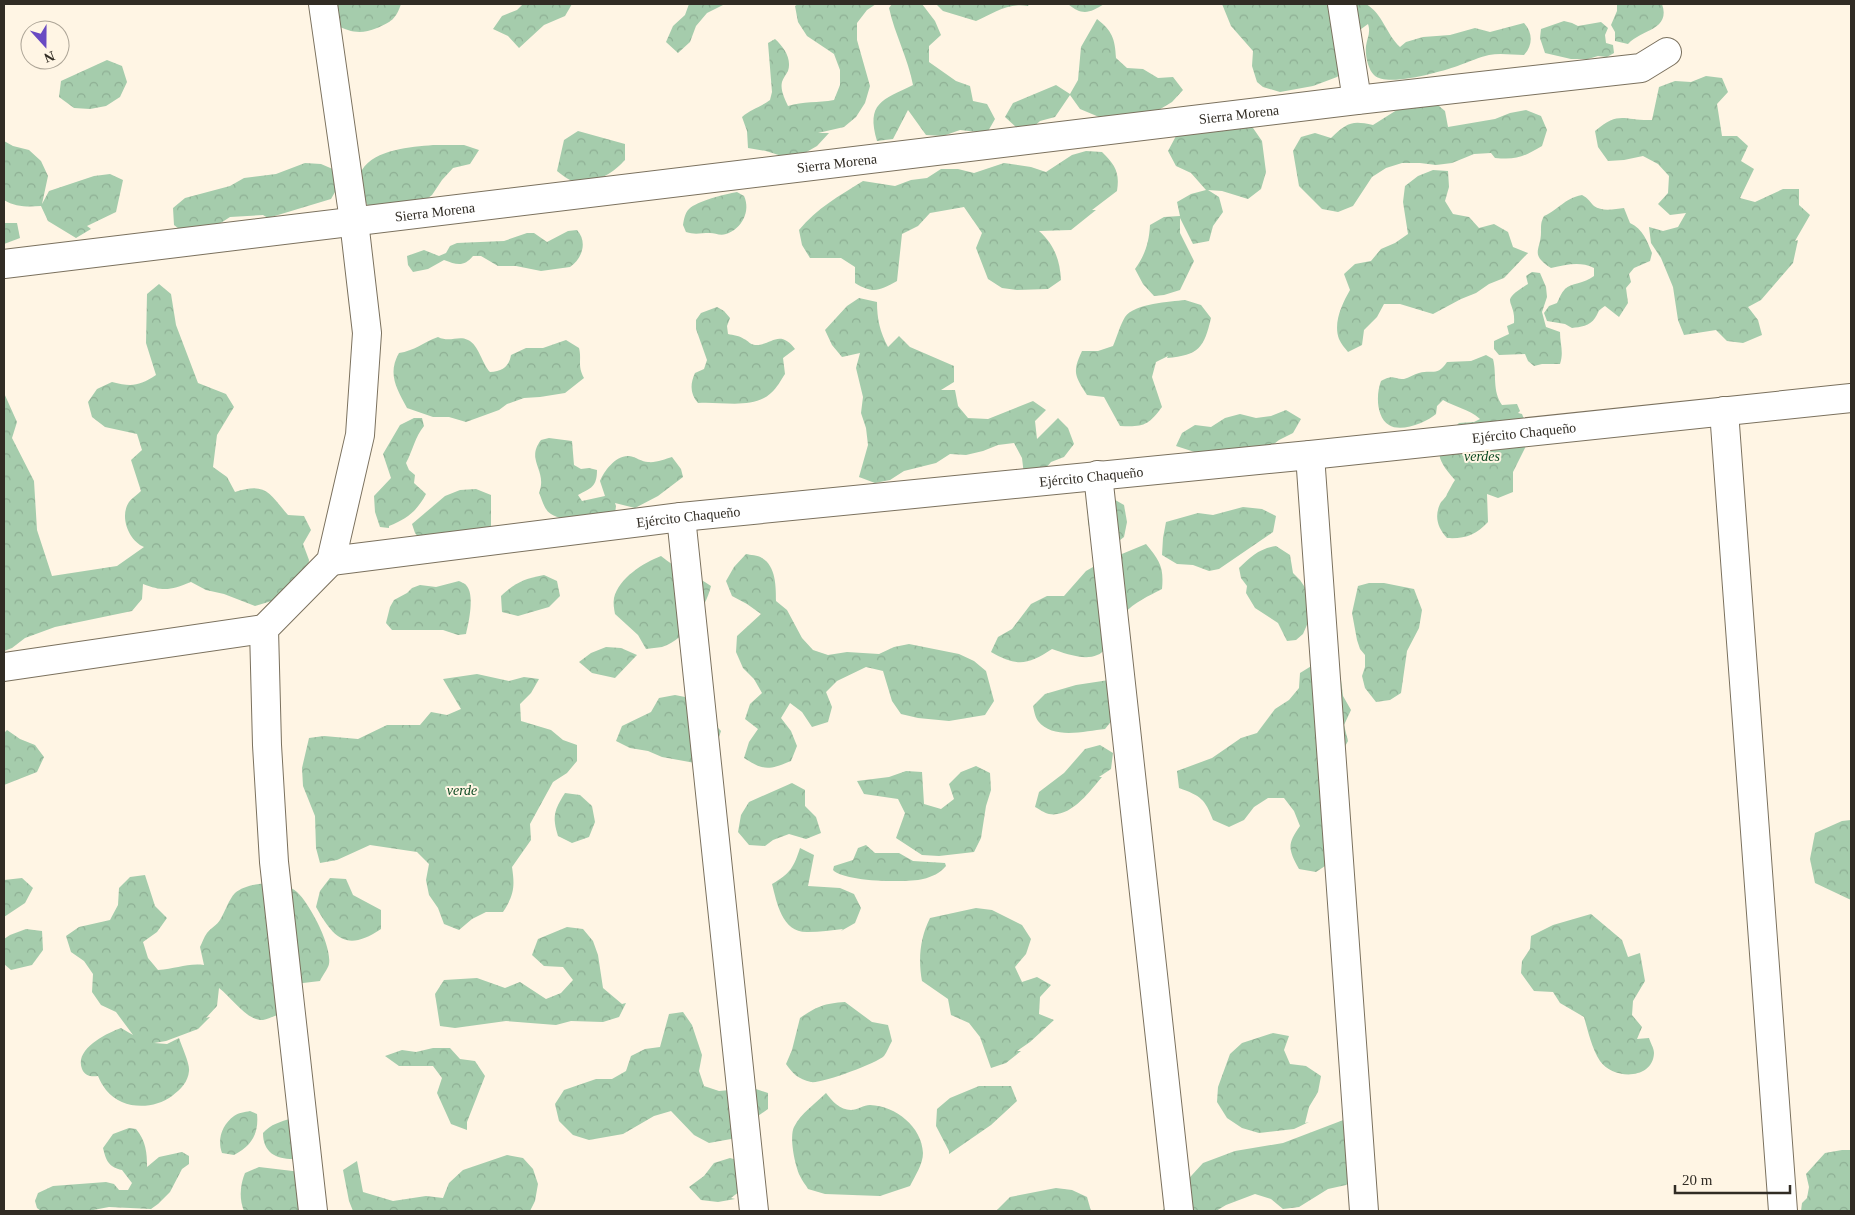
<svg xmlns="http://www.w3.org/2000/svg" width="1855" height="1215" font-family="'Times New Roman',serif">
	<defs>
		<pattern id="forest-crowns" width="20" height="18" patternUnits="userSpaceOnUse" patternTransform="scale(1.25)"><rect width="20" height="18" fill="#a5ccac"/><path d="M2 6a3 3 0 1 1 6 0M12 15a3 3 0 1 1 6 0" fill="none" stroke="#8eaf94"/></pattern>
	</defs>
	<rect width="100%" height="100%" fill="#fff5e4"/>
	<g fill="url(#forest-crowns)">
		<path d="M328,4H401C396,19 391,22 377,28C360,35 351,32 335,25Z"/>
		<polygon points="523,4 572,4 565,16 544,25 519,48 508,36 493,29 502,16 517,10"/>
		<polygon points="689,4 725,4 707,13 696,26 690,42 678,53 666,42 673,26 685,15"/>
		<path d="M798,4H876L867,10L857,23V40L870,86L865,103L856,117L844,127L818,133H829L817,146L803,154L788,158L766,151L748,148L747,131L742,117C751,109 761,107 770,100L772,92L768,43L775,39C784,47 792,59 788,71C786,75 783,78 782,82C780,90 785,99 788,106C803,101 818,103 834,100L840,85V70L834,54L807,36L798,22L795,6Z"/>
		<path d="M892,4H922L935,21L941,35L929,46V62L956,81L970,86L973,101L987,104L995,119L987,133L960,130L943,136L926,135L908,110L893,139L877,141C866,103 882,100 913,85C908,58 895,35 889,8Z"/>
		<path d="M936,4H1029L1028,6C1009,2 992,14 976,21L943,11Z"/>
		<path d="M1068,4H1104C1090,13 1082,16 1068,4Z"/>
		<path d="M1222,4H1366C1383,14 1386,34 1400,47L1406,42L1423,37L1450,35L1475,28L1490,32L1524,23C1533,33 1533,45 1524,55C1513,55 1500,53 1489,55C1479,57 1469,62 1460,65C1444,71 1387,88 1374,75C1368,69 1365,55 1366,46C1367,38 1371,33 1368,24L1357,32L1344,71L1337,77L1313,86L1280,92L1263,87L1257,82L1252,66L1253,51L1231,26Z"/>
		<path d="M1617,4H1662C1671,30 1642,29 1628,44L1615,41V32L1611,25L1617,11Z"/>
		<path d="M1097,19C1112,31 1115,38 1116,58L1127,68L1143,69L1158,78L1173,77L1183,90L1172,102L1157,111L1111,122L1080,109L1070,95L1055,117L1040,121L1032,128H1017L1005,117L1013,103L1056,85L1070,94L1078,80L1081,47Z"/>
		<polygon points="1564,21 1572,23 1578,26 1601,22 1608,28 1605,35 1606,43 1613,45 1614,53 1607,57 1598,56 1588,59 1571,59 1545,53 1540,38 1541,29"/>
		<polygon points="107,60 122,66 127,82 120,97 106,106 90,109 74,108 59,97 61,81"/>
		<path d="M1706,76L1722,78L1728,92L1717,104L1722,136H1737L1748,146L1741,161L1754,169L1740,198L1755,202L1783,189H1799V205L1810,215L1795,241L1798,240L1793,263L1761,300L1748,307L1758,320L1762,335L1743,343L1727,341L1716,330L1684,335L1678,320L1673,287L1661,258L1651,243L1649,227L1663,231L1678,227L1686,213L1670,215L1658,204L1668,193L1669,176L1658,164L1643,156L1624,160L1608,161L1598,147L1595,131C1620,110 1623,121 1652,120L1659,87L1675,81L1691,82Z"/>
		<path d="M1433,101L1445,111L1448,127L1495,119L1510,113L1526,110L1541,116L1547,130L1542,146C1523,157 1517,160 1495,158L1491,153L1474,154L1452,163L1436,165L1420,163H1402L1386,168L1372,177L1353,206L1338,212L1322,209L1299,186L1293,151L1301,137L1315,133L1331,138C1347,123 1351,120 1373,125L1400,108Z"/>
		<path d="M1236,124L1253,128L1262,141L1266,172L1261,189L1248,199L1222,191L1208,190L1219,197L1223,212L1213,226L1209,241L1193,244L1180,218V233L1194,261L1180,290L1164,295L1154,296L1143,284L1135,269C1145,255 1149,243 1150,225L1164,217L1180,216L1177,202L1191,194L1206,190L1191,173L1176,166L1168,151L1176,136L1189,127Z"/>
		<path d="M578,131L625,144V160C612,174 591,188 570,180C566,178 561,174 557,171L564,140Z"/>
		<path d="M4,141L13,146L29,150L41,161L48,176L42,204L49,191L94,176L110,174L123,180L116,212L87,226L91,229L76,238L48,221L41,206C28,207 15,207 4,200Z"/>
		<path d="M433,145H464L479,150L470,164L453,168L442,180L432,195L419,205L372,214L357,185C359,181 359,174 362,170C375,149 411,147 433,145Z"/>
		<path d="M1086,151L1102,152C1115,165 1120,172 1117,191L1092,210H1096L1071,230L1039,231C1054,244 1060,260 1061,280L1048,289L1017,290L1002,288L988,279L976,248L982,233L964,207L930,213L918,226L902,234L897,281C879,291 873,294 855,283V267L841,258H810L802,245L799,230C817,208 839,196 863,181L895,186L911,180L927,178L941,169H958L974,173L1004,163L1031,167L1046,172L1072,155Z"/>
		<polygon points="305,163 321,164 335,170 339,185 331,199 268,218 263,215 230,217 202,235 187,235 174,225 173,208 185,198 230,186 244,178 276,174"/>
		<path d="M1433,170L1448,171L1449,187L1445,201L1453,214L1469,217L1479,228L1494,224L1508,232L1513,247L1528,253L1504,278L1489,284L1476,293L1461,299L1433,314L1400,304H1384L1377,317L1364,330L1362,345L1348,352C1345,348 1341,344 1339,339C1333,323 1342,304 1350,290L1344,274L1355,264L1371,261L1381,249L1395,243L1408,234L1403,202L1405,186L1418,176Z"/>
		<path d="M737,192L744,196C751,211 742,229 726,234C720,236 715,233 710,233C700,233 695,235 686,232L683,225C684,219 685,213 689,209C697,201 725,194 737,192Z"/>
		<path d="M1582,195C1588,198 1589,201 1594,206C1602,212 1615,209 1624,208L1630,223C1643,229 1647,241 1652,253L1650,261L1634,268L1629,274L1631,282L1626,288L1628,303L1619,317L1605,306C1596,312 1600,311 1595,318C1590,326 1580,327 1572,328L1565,324L1547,321L1544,313L1549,306L1557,303C1559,299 1561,293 1565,289C1571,283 1584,284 1594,276V268C1579,261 1567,265 1551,268C1529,254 1541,250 1541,232C1541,224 1541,222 1544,216C1560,209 1563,199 1582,195Z"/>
		<polygon points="4,223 17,223 20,238 4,244"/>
		<path d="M577,230C588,242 582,259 570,267L541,271L516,266H498L481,256H473C464,267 457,265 444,260L428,269L413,272L408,265L407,256L424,250L439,256L446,253L450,246L457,243L504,241L527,233H534L547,242L568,231Z"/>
		<path d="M1532,272L1540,273L1546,287L1547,297L1542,312L1546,327L1560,332C1560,344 1564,352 1560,364H1542L1534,366L1528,361L1525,354L1499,355L1494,349V341L1509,334L1507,326L1514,323C1516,299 1497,303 1528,284L1526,276Z"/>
		<path d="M159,284L171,294L176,325L198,383L226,394L234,407L217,435L213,467L227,477L235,492C266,482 269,493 288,515L304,516L311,530L303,544L309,560L307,576L285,597L255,606L224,594L206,590L191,582C171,590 164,592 143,584L142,599L132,611L55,627L25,638L12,648L4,651V393L17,422L12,438L34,481L37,530L52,576L117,566L144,547C129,541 119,517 129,502C132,498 138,494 141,491L131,460L142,450L137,434L105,427L92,417L88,402L97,389L112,382C132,387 139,386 156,375L146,343L147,294Z"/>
		<path d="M859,298L877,302C877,319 880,332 888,347L899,336L910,347L954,366V382L941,390H955L958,406L968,418L988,419L1033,401L1046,410L1035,421L1037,439L1058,418L1068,428L1074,444L1064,457L1051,462L1040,475H1024L1022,458L1014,443L998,445L983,451L966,455L950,454L936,463L904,471L890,480L875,483L859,477L868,445L866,428L861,413L863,397L856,368L860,353L842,357L832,345L825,330L847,306Z"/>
		<path d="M1185,300L1201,305L1211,318C1204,348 1199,355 1167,358L1168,356L1156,362L1152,377L1162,407C1148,426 1143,427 1120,426L1104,397L1087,395C1075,376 1072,372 1082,351H1098L1113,346C1117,337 1120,325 1125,317C1135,303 1170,302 1185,300Z"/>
		<path d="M717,307L724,311L730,318L727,326L728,334C733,335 740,336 744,339C749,341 749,344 755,345C771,346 779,328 795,349L783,358L785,374C781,380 777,388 771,393C753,410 720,401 698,403C690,394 690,384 695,373L704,369L707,360L696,329V320L701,313Z"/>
		<path d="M438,337C450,343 458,335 468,340C479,345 482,364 490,372C502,371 509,367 511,355L526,348H543L566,340L579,348C582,360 577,365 584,378L565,393L540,397L524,398L507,404L499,410L466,422L449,417H433L407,408C397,389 387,374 399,353C414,351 424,342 438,337Z"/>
		<path d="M1486,355L1493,359C1497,374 1492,391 1502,405L1517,404L1520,411L1518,413L1522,414L1526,424V446L1513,472V492L1498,498L1487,494L1488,522C1476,535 1465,539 1447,538C1438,528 1434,517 1440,504C1442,500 1446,498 1447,494C1450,489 1452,484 1455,480C1432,455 1435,446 1459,423L1474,422L1480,419C1469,409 1455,407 1443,400L1437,406L1436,414C1427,422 1401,433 1389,425C1376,417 1376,394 1381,381C1394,374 1392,379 1404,379C1409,378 1414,374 1419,373C1433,369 1437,377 1447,362L1471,361Z"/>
		<polygon points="1286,410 1301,419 1293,433 1279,440 1252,461 1207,456 1176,446 1182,433 1195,425 1211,427 1225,418 1240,414 1256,418 1271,416"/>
		<path d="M414,418H422L424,426C415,437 413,450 406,463L409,470L415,475L414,483L426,494C417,511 407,519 389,526V528L380,527L375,512L374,496L391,478L383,454L400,425Z"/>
		<path d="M549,438L572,441L574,465L581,469L589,468L597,470C597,487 591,488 578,495L582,501L605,496L600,481C604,471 616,455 629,456C636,457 642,462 648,462C656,463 665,459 672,457L681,469L683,477L658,496L635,508L615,503L616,506L615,514L565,522C559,516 557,518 551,514C544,510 542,499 539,493C548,470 525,461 541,440Z"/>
		<polygon points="476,489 491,495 491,527 420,539 415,533 412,524 445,496 460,490"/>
		<path d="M1110,497L1124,505L1127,522L1124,537L1115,544L1099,543C1085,525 1086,520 1092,499Z"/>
		<polygon points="1243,507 1262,509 1276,516 1273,532 1219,569 1209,571 1193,565 1177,564 1162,555 1163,538 1166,522 1198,513 1213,515"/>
		<path d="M1146,544C1160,561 1164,567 1162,589C1149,596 1134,602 1124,614C1116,624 1112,637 1106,648C1094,665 1067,654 1052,649C1028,665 1017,667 991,652L998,637L1012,629L1031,604L1047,596H1064L1086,571L1100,563Z"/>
		<path d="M1276,546L1290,555L1293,573L1300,580L1316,604L1303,634L1296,640L1287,641L1278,623L1255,608L1246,593L1247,586L1241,578L1239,568C1250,557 1260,548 1276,546Z"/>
		<path d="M746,554C750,555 758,555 762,558C776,566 776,587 776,601L787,610L802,638L813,650L828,655L847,652L879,654L894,647L909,644L959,654L974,661L986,671L994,701L985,715L949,721L918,718L901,714L892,701L883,671L866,667L837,681L826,692L832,707L828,722L812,727L802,712L790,703L781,718L791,731L797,746L791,761C769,770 764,771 744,758L749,742L758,729L745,719L750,704L762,693L754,679L743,668L736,652L737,636L761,614L747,604L732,596L726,581L734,567Z"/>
		<path d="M661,556C676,569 695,575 711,586C705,609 687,639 662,647C657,648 651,648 646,649L638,635L615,614C614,609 613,603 614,598C619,578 643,563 661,556Z"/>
		<path d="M544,575L557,581L560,596L549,607L518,616L502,612L501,596C516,582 524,579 544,575Z"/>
		<path d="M459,581C459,581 466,584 466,585C475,594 469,622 466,634L458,635L443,630H392L386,623L390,607L394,600L407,593L412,588L420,585L436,587Z"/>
		<polygon points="1369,583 1384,583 1414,589 1422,610 1419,628 1407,651 1401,693 1390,700 1376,702 1365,688 1362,676 1365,667 1365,655 1360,649 1357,640 1352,613 1358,586"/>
		<polygon points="606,647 621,648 637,655 615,678 592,673 579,662 591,653"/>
		<path d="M1313,665L1329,668L1341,680L1343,696L1351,710L1344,725L1348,741L1332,770L1337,858L1316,872L1299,869C1288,849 1287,844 1300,826L1294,811L1284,798H1268L1254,807L1244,820L1229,827L1213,820C1205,799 1201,796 1179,788L1177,771L1212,758L1241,738L1257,733L1275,709L1289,700L1299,688L1300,673Z"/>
		<path d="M477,674L509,681L524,677L539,679L531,693L520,704L521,721L551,730L563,740L577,745V761L567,773L553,782L530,824L531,840L512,867C515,887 514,895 503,912H486L472,919L459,930L444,924L438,908L429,895L426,880L429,864L417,852L370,845L337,860L320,863L316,848L315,816L303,786L302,768L309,738L324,736L358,739L387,725H420L431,712L447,715L461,709L443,679Z"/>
		<path d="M1109,680L1125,704L1105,729C1085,731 1053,740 1038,721C1035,717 1034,710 1033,706L1045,694L1076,685Z"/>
		<polygon points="675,695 690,698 721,731 711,761 695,763 662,757 648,751 630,748 616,741 622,726 651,712 659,698"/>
		<polygon points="7,730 20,739 35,745 44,757 37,772 4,785 4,733"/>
		<path d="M1100,745L1113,753L1111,769L1099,777H1102C1090,791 1071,818 1049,814C1044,813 1039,809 1035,807L1039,792L1064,773L1085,749Z"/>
		<polygon points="976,766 990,773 991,790 986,806 981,838 974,852 939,856 922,855 896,838 905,813 898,799 864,794 857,781 889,777 906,771 922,772 924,804 941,809 954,799 949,784 961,772"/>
		<polygon points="792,783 805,790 805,806 816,817 821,833 806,839 789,834 773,840 765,846 749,845 738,832 741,815 749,802"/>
		<path d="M565,793L580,795L592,806L595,822L589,837L572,843L558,836C552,817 554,810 565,793Z"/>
		<polygon points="1851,820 1851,900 1815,883 1810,859 1815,833 1842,821"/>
		<path d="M866,845L875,853H899L913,861L945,863L946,866C940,873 932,877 923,879C907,883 844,882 833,870L834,866L853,860L858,848Z"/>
		<path d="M800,848L814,855L808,886L840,888L854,894L861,908L855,923L841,931L843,929C832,930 820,932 808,932C782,933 777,903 772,884C790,874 794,867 800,848Z"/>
		<path d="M145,875L155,906L167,918L157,932L143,942L148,958L158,970C176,969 187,963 204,965L200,947C202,943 204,937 207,933C211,928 217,925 220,920C225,912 229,899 235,893C248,881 284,880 297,892C310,904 332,946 329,964C328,969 322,976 320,981L286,985L278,1015C274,1016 268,1019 263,1020C247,1021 232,998 219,988L217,1006L206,1018L210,1017L198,1029L166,1041L154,1043L167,1044L179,1038C182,1047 190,1064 189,1071C188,1082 181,1089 172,1096C153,1110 122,1110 106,1090C103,1086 100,1081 98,1076C91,1077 85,1076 82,1069C74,1049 107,1033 121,1028L133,1035L116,1012L101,1005L92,992L93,974L84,961L71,952L66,936L79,927L110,920L118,905L119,888L130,877Z"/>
		<polygon points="22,878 33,888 25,903 4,917 4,880"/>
		<path d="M330,878L346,879L353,895L381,910V929C347,952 334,939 316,907L320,891Z"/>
		<path d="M976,908L992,910L1022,925L1031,939L1026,954L1015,967L1022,982L1037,977L1051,985L1040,997L1039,1014L1054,1020L1030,1042L1017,1051H1021L1006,1063L991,1068L980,1037L969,1023L951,1015L948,999L922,981C918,959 920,938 930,918Z"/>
		<path d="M1591,914L1622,940L1628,957L1640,953L1645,981L1633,1001L1632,1015L1642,1027L1637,1039L1649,1038C1650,1042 1654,1048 1654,1053C1653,1080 1613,1080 1600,1061C1592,1049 1588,1031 1584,1017L1560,1003L1553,992L1534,991L1521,973L1522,961L1530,949L1531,936L1553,925Z"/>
		<polygon points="567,927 583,929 593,941 598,955 603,988 622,1004 626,1003 619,1017 603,1022 571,1021 556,1025 506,1021 455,1028 440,1026 435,994 444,980 477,978 505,988 520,982 546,999 561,993 573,980 563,967 544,966 532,955 538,939"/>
		<polygon points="26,929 42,931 43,950 32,965 11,970 4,964 4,939 10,935"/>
		<path d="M845,1002L872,1022L888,1025L892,1041C889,1046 887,1052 884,1056C877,1063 821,1084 811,1082C798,1079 793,1074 786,1064L792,1050L800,1018C816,1007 825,1003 845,1002Z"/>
		<polygon points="683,1012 692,1025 702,1055 699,1071 704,1086 719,1091 753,1088 768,1093 768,1109 755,1118 746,1133 731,1139 709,1143 694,1135 671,1111 654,1116 623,1134 589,1140 573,1135 559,1121 555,1104 564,1090 596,1079 612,1079 626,1071 631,1056 645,1049 660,1047 669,1014"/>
		<polygon points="1273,1033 1289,1036 1284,1050 1290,1064 1306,1066 1321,1076 1318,1092 1309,1107 1305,1123 1309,1122 1294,1129 1259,1133 1242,1128 1227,1118 1217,1102 1218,1087 1230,1054 1242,1043"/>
		<polygon points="433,1048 450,1048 460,1059 475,1061 485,1076 467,1122 467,1130 451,1124 437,1093 442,1078 433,1066 399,1066 385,1056 402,1050 416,1052"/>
		<polygon points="979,1086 1011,1086 1017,1101 991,1125 949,1154 949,1151 936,1126 937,1109 950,1098"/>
		<path d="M826,1093C832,1101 840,1110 851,1110C857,1110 864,1105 870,1105C896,1106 922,1127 923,1153C923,1164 915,1176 910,1186L880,1196L825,1194L808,1189C806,1185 802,1181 800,1176C795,1166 789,1137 794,1127C801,1113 815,1104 826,1093Z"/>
		<path d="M250,1111L257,1114C259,1133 252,1146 234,1155L222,1153C217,1139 222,1125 234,1116C238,1113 245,1112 250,1111Z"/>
		<path d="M292,1118L318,1131C320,1146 308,1151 297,1159C278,1160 263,1154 263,1133C271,1124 280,1122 292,1118Z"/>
		<polygon points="1346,1119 1361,1174 1346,1185 1328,1189 1299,1207 1283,1209 1271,1199 1255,1194 1226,1205 1216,1211 1162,1211 1181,1187 1203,1163 1235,1151 1283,1143"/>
		<path d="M129,1128L136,1129C146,1141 147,1153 147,1167L159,1157L182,1152L189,1156V1164L182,1169L170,1192L158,1204L151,1209L109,1207L88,1211H41L37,1208L35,1201L38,1193L53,1186L106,1182L114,1184L119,1190H128L132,1183L122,1170C109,1167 106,1161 103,1148L113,1134Z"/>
		<polygon points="1842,1150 1851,1150 1851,1211 1801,1211 1802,1203 1807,1198 1809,1187 1806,1174 1825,1153"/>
		<polygon points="507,1155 523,1158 533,1169 538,1184 535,1201 530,1211 353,1211 349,1201 343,1170 357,1161 363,1192 393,1201 426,1196 443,1198 449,1183 463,1170"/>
		<polygon points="730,1158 745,1162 744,1188 731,1198 735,1199 718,1202 701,1200 689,1187 704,1176 714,1163"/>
		<path d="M259,1167L318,1174L324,1180L323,1187L305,1211H244C239,1199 240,1185 245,1173Z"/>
		<polygon points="1056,1188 1072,1190 1087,1197 1091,1211 996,1211 1010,1197"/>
	</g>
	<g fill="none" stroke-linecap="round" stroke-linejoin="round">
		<g stroke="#7b715e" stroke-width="30">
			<g id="street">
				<polyline points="1342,4 1357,100"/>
				<path id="s1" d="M4,264L1357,100L1641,68L1667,52"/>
				<polyline points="1724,411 1783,1211"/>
				<polyline points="1310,455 1364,1211"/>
				<polyline points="1098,475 1179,1211"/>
				<polyline points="681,517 754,1211"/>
				<path id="s2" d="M331,561L681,517L1310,455L1851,398"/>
				<polyline points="4,667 264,629"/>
				<polyline points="313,1211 274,862 267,745 264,629 331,561 360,435 367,333 354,221 323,4"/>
			</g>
		</g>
		<use href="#street" stroke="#fff" stroke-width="28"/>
	</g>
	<g text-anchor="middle" stroke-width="4" stroke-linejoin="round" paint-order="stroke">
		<g font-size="14" fill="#312c24" stroke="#fff5e4">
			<text dy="5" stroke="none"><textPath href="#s1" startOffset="1244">Sierra Morena</textPath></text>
			<text dy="5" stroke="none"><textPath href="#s1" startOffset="839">Sierra Morena</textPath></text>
			<text dy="5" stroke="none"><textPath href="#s1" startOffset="434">Sierra Morena</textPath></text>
			<text dy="5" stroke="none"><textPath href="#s2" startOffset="1200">Ejército Chaqueño</textPath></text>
			<text dy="5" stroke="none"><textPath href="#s2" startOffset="765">Ejército Chaqueño</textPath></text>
			<text dy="5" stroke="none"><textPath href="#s2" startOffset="360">Ejército Chaqueño</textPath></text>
		</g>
		<g font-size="14" font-style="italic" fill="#0b4921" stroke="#fff5e4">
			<text x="1482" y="461">verdes</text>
			<text x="462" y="795">verde</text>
		</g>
	</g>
	<rect width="1855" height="1215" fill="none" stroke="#312c24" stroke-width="10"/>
	<g transform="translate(45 45) rotate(159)"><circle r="24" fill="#fff5e4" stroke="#ada597"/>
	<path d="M0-4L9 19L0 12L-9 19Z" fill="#694ac3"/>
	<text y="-8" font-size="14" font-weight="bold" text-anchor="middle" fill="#312c24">N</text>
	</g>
	<path d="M1675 1185v8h115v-8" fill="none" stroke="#312c24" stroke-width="2.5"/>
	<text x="1682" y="1185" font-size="15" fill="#312c24" stroke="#fff5e4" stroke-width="4" paint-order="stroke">20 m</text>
</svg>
